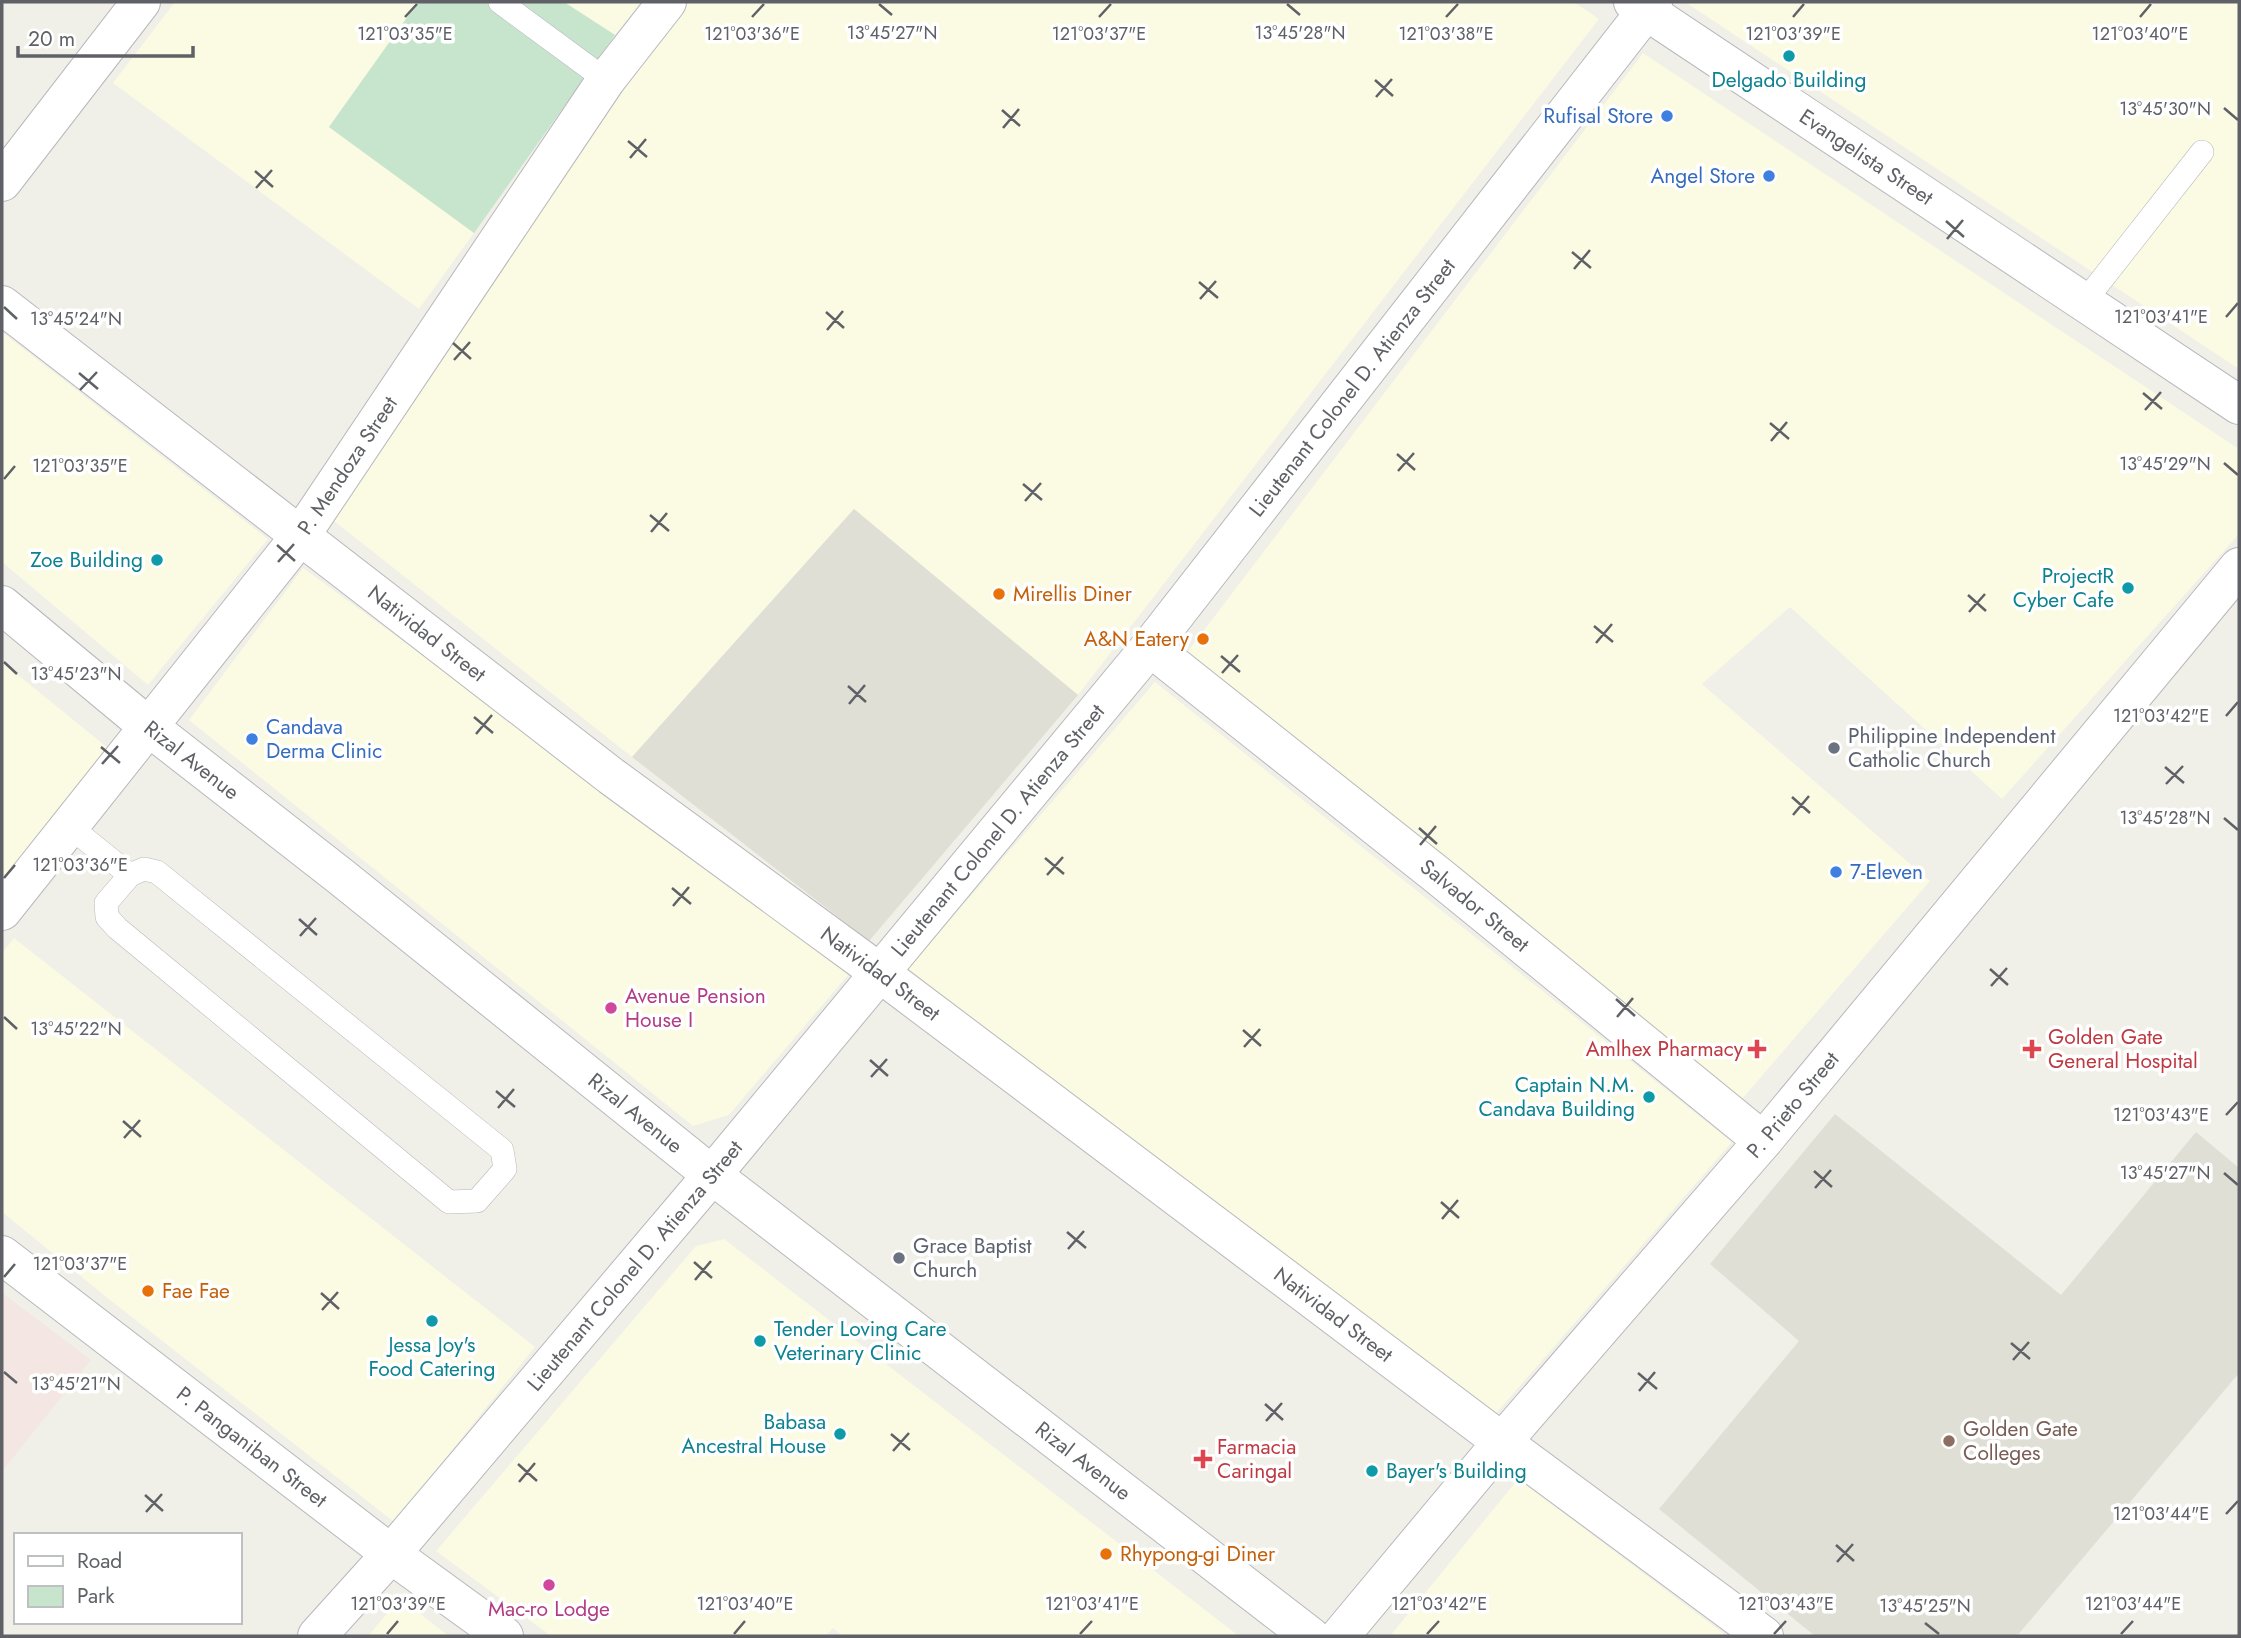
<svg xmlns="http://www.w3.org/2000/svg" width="2241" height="1638" font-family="Jost,sans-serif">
	<rect width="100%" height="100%" fill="#f0efe8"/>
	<g fill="#fbfae2">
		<polygon points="175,2 418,2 329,127 474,233 419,309 113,83"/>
		<polygon points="564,2 641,2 615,35"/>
		<polygon points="688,2 1574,2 1599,19 1078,695 854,509 632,757 319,509"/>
		<polygon points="1689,2 2239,2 2239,369 1688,4"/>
		<polygon points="1643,53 2239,449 2239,534 2002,799 1790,607 1702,684 1930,881 1742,1099 1185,655"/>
		<polygon points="2,332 268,539 148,685 2,562"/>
		<polygon points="303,568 853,969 729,1115 693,1126 189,720"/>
		<polygon points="2,662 107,747 2,879"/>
		<polygon points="1155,682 1732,1142 1492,1418 901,977"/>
		<polygon points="14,938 535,1347 394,1522 110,1300 2,1212 2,953"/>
		<polygon points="724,1239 1239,1636 843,1636 833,1628 826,1636 551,1636 436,1551 696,1246"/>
		<polygon points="1518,1479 1727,1636 1390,1636"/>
		<polygon points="400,1598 449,1636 368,1636"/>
	</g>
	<g fill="#dfdfd6">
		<polygon points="854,509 1078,695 869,941 632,757"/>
		<polygon points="1835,1114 2061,1295 2196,1132 2239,1168 2239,1373 2017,1636 1815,1636 1659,1509 1799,1341 1710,1264"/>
	</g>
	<polygon fill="#f4e6e2" points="2,1293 91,1360 2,1471"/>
	<polygon fill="#c7e4cd" points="418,2 564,2 615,35 474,233 329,127"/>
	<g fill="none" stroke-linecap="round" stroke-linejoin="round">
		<g stroke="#b8b8bd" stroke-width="24">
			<g id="lane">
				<polyline points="500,2 606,80"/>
				<polyline points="2085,301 2202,152"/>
				<polyline points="69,826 130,875"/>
				<polygon points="144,869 157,872 502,1150 505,1169 477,1201 449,1202 117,928 107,917 106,903 130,875"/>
			</g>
		</g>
		<g stroke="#b8b8bd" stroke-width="40">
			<g id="street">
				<path id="s1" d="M2,305L611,776L880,973L1502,1442L1764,1636"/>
				<path id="s2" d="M1150,647L1441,878L1763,1141"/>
				<path id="s3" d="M2,911L301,535L606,80L667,2"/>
				<polyline points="391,1554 504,1636"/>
				<path id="s4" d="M1340,1636L1502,1442L1763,1141L2239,567"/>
			</g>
		</g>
		<g stroke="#b6b8bd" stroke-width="40">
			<g id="secondary">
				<path id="s5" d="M1633,2L2239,405"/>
				<polyline points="2,182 141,2"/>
				<path id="s6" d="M2,605L149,727L340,876L712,1175L1310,1636"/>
				<path id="s7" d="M2,1255L391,1554"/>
				<path id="s8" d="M317,1636L391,1554L712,1175L1150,647L1653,2"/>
			</g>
		</g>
		<use href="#lane" stroke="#fff" stroke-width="23"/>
		<use href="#street" stroke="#fff" stroke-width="38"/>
		<use href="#secondary" stroke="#fff" stroke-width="38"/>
	</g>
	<path fill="none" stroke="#5f6166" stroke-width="2.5" d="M879,4L892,15M1287,4L1300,15M405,17L417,4M752,17L764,4M1099,17L1111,4M1446,17L1458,4M1793,17L1804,4M2140,17L2151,4M1375,80L1393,96M1376,97L1392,79M2224,108L2238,120M1002,110L1020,126M1003,128L1019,109M628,141L647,157M630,158L646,139M255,171L273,187M256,188L272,170M1946,221L1964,237M1947,239L1963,220M1572,252L1591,268M1574,269L1590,250M1199,282L1218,298M1200,299L1216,281M4,307L17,319M826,312L844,328M2226,317L2238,303M827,330L843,311M453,343L471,359M454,360L470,342M79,373L98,389M80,390L97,372M2143,393L2162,409M2145,410L2161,392M1770,423L1789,439M1771,441L1787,422M1397,454L1415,470M2224,463L2238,475M1398,471L1414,453M4,479L15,466M1023,484L1042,500M1025,501L1041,483M650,515L669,531M651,532L667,513M277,545L295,561M278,562L294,544M1968,595L1986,611M1969,612L1985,594M1594,626L1613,642M1596,643L1612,624M1221,656L1240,672M4,662L17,674M1222,673L1238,655M848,686L866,702M849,704L865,685M2226,716L2238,702M474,717L493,733M476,734L492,715M101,747L120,763M102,764L118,746M2165,767L2184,783M2166,784L2183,766M1792,797L1810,813M1793,815L1809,796M2224,818L2238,830M1419,828L1437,844M1420,845L1436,826M1045,858L1064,874M1047,875L1063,857M4,878L15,865M672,888L691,904M673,906L689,887M299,919L317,935M300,936L316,918M1990,969L2008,985M1991,986L2007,968M1616,999L1635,1016M4,1017L17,1029M1617,1017L1633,998M1243,1030L1261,1046M1244,1047L1260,1029M870,1060L888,1076M871,1077L887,1059M496,1091L515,1107M498,1108L514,1089M2226,1115L2238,1102M123,1121L141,1137M124,1138L140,1120M1814,1171L1832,1187M2224,1173L2238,1185M1815,1188L1831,1170M1441,1202L1459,1218M1442,1219L1458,1200M1067,1232L1086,1248M1068,1249L1084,1231M694,1262L712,1278M4,1277L15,1264M695,1280L711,1261M321,1293L339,1309M322,1310L338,1292M2011,1343L2030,1359M2013,1360L2029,1342M4,1372L17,1383M1638,1373L1657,1389M1639,1391L1655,1372M1265,1404L1283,1420M1266,1421L1282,1403M891,1434L910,1450M893,1451L909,1433M518,1464L537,1481M519,1482L535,1463M145,1495L163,1511M146,1512L162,1494M2226,1514L2238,1501M1836,1545L1854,1561M1837,1562L1853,1544M1925,1623L1939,1634M387,1634L398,1621M734,1634L745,1621M1080,1634L1092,1621M1427,1634L1439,1621M1774,1634L1786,1621M2121,1634L2133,1621"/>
	<g fill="#0f9aa8" stroke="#fff" stroke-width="2.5">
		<circle cx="1789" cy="56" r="7"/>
		<circle cx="157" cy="560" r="7"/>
		<circle cx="2128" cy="588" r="7"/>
		<circle cx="1649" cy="1097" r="7"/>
		<circle cx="432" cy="1321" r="7"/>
		<circle cx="760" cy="1341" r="7"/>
		<circle cx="840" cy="1434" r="7"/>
		<circle cx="1372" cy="1471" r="7"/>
	</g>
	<g fill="#3f7fe0" stroke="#fff" stroke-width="2.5">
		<circle cx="1667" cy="116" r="7"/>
		<circle cx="1769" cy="176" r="7"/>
		<circle cx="252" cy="739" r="7"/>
		<circle cx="1836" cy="872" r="7"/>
	</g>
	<g fill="#e8710a" stroke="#fff" stroke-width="2.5">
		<circle cx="999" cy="594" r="7"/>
		<circle cx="1203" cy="639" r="7"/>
		<circle cx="148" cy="1291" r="7"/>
		<circle cx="1106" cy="1554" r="7"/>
	</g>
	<g fill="#6b7280" stroke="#fff" stroke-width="2.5">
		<circle cx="1834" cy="748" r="7"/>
		<circle cx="899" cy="1258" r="7"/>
	</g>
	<g fill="#d1479c" stroke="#fff" stroke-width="2.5">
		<circle cx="611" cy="1008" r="7"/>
		<circle cx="549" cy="1585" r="7"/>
	</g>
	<g fill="#e0444e" stroke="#fff" stroke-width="2.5">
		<path d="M1753.5 1038.5h7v7h7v7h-7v7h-7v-7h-7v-7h7z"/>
		<path d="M2028.5 1038.5h7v7h7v7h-7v7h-7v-7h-7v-7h7z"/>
		<path d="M1199.5 1448.5h7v7h7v7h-7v7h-7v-7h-7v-7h7z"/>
	</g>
	<circle fill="#8d6e63" stroke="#fff" stroke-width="2.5" cx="1949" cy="1441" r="7"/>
	<g text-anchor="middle" stroke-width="7" stroke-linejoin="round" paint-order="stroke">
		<g font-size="21" fill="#0d838f" stroke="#fff" text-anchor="end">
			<text x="1789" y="87" text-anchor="middle">Delgado Building</text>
			<text x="143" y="567">Zoe Building</text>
			<text x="2114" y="583">ProjectR<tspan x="2114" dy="24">Cyber Cafe</tspan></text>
			<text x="1635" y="1092">Captain N.M.<tspan x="1635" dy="24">Candava Building</tspan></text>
			<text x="774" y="1336" text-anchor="start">Tender Loving Care<tspan x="774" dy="24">Veterinary Clinic</tspan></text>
			<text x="432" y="1352" text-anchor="middle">Jessa Joy's<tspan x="432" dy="24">Food Catering</tspan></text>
			<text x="826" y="1429">Babasa<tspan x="826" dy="24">Ancestral House</tspan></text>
			<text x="1386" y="1478" text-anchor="start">Bayer's Building</text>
		</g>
		<g font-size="21" fill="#366cbe" stroke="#fff" text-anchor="end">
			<text x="1653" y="123">Rufisal Store</text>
			<text x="1755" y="183">Angel Store</text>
			<text x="266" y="734" text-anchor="start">Candava<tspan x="266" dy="24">Derma Clinic</tspan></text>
			<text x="1850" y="879" text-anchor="start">7-Eleven</text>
		</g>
		<g font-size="21" fill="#5f6166" stroke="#fff">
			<text dy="7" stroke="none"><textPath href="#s5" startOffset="280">Evangelista Street</textPath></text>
			<text dy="7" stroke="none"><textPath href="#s8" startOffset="1622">Lieutenant Colonel D. Atienza Street</textPath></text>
			<text dy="7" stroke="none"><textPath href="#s3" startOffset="564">P. Mendoza Street</textPath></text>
			<text dy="7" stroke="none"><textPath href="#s1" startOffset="537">Natividad Street</textPath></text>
			<text dy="7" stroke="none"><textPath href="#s6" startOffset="245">Rizal Avenue</textPath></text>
			<text dy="7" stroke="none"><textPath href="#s8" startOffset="1055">Lieutenant Colonel D. Atienza Street</textPath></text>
			<text dy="7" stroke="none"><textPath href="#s2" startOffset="415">Salvador Street</textPath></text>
			<text dy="7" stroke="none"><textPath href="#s1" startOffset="1104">Natividad Street</textPath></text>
			<text dy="7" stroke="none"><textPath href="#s4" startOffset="698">P. Prieto Street</textPath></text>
			<text dy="7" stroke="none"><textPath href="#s6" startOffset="812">Rizal Avenue</textPath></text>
			<text dy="7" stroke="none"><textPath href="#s8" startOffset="488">Lieutenant Colonel D. Atienza Street</textPath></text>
			<text dy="7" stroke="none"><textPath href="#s1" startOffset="1671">Natividad Street</textPath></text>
			<text dy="7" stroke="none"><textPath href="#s7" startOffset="315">P. Panganiban Street</textPath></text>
			<text dy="7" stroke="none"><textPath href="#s6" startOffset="1379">Rizal Avenue</textPath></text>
		</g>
		<g font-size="21" fill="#c56008" stroke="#fff" text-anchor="start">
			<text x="1013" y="601">Mirellis Diner</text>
			<text x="1189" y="646" text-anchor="end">A&amp;N Eatery</text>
			<text x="162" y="1298">Fae Fae</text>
			<text x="1120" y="1561">Rhypong-gi Diner</text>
		</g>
		<g font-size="21" fill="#5b616d" stroke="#fff" text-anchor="start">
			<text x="1848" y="743">Philippine Independent<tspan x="1848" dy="24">Catholic Church</tspan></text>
			<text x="913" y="1253">Grace Baptist<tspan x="913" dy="24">Church</tspan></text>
		</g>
		<g font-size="21" fill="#b23c85" stroke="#fff" text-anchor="start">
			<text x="625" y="1003">Avenue Pension<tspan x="625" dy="24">House I</tspan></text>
			<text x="549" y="1616" text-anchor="middle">Mac-ro Lodge</text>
		</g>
		<g font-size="21" fill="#be3a42" stroke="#fff" text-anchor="start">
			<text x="2048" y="1044">Golden Gate<tspan x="2048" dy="24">General Hospital</tspan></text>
			<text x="1743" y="1056" text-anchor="end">Amlhex Pharmacy</text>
			<text x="1217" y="1454">Farmacia<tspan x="1217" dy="24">Caringal</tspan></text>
		</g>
		<g font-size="21" fill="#785e54" stroke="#fff" text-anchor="start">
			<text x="1963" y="1436">Golden Gate<tspan x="1963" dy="24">Colleges</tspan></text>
		</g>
	</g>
	<g font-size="18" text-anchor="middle" fill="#5f6166" stroke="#fff" stroke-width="7" stroke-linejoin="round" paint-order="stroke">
		<text x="892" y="39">13°45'27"N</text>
		<text x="1300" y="39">13°45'28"N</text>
		<text x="405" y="40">121°03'35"E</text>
		<text x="752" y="40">121°03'36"E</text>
		<text x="1099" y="40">121°03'37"E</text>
		<text x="1446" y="40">121°03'38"E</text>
		<text x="1793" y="40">121°03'39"E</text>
		<text x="2140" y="40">121°03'40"E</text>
		<text x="2165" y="115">13°45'30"N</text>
		<text x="2161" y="323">121°03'41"E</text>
		<text x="76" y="325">13°45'24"N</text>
		<text x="2165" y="470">13°45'29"N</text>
		<text x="80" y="472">121°03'35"E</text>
		<text x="76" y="680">13°45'23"N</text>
		<text x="2161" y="722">121°03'42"E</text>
		<text x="2165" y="824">13°45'28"N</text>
		<text x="80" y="871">121°03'36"E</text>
		<text x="76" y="1035">13°45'22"N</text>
		<text x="2161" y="1121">121°03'43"E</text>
		<text x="2165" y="1179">13°45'27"N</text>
		<text x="80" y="1270">121°03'37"E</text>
		<text x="76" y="1390">13°45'21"N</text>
		<text x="2161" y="1520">121°03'44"E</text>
		<text x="398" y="1610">121°03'39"E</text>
		<text x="745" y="1610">121°03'40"E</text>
		<text x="1092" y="1610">121°03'41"E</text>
		<text x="1439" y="1610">121°03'42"E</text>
		<text x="1786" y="1610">121°03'43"E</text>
		<text x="2133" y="1610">121°03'44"E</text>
		<text x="1925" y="1612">13°45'25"N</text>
	</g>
	<rect width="2241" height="1638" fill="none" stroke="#5f6166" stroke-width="7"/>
	<rect x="14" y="1533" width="228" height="91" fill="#ffffff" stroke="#bfc0c2" stroke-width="2"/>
	<rect x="28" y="1556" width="35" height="10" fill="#ffffff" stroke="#bfc0c2" stroke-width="2"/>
	<text x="77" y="1568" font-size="21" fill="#5f6166">Road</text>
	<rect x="28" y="1586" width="35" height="21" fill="#c7e4cd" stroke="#bfc0c2" stroke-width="2"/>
	<text x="77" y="1603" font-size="21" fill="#5f6166">Park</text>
	<path d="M18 46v10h175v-10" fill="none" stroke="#5f6166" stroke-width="3.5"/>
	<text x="28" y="46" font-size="21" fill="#5f6166" stroke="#ffffff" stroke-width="5" paint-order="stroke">20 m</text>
</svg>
